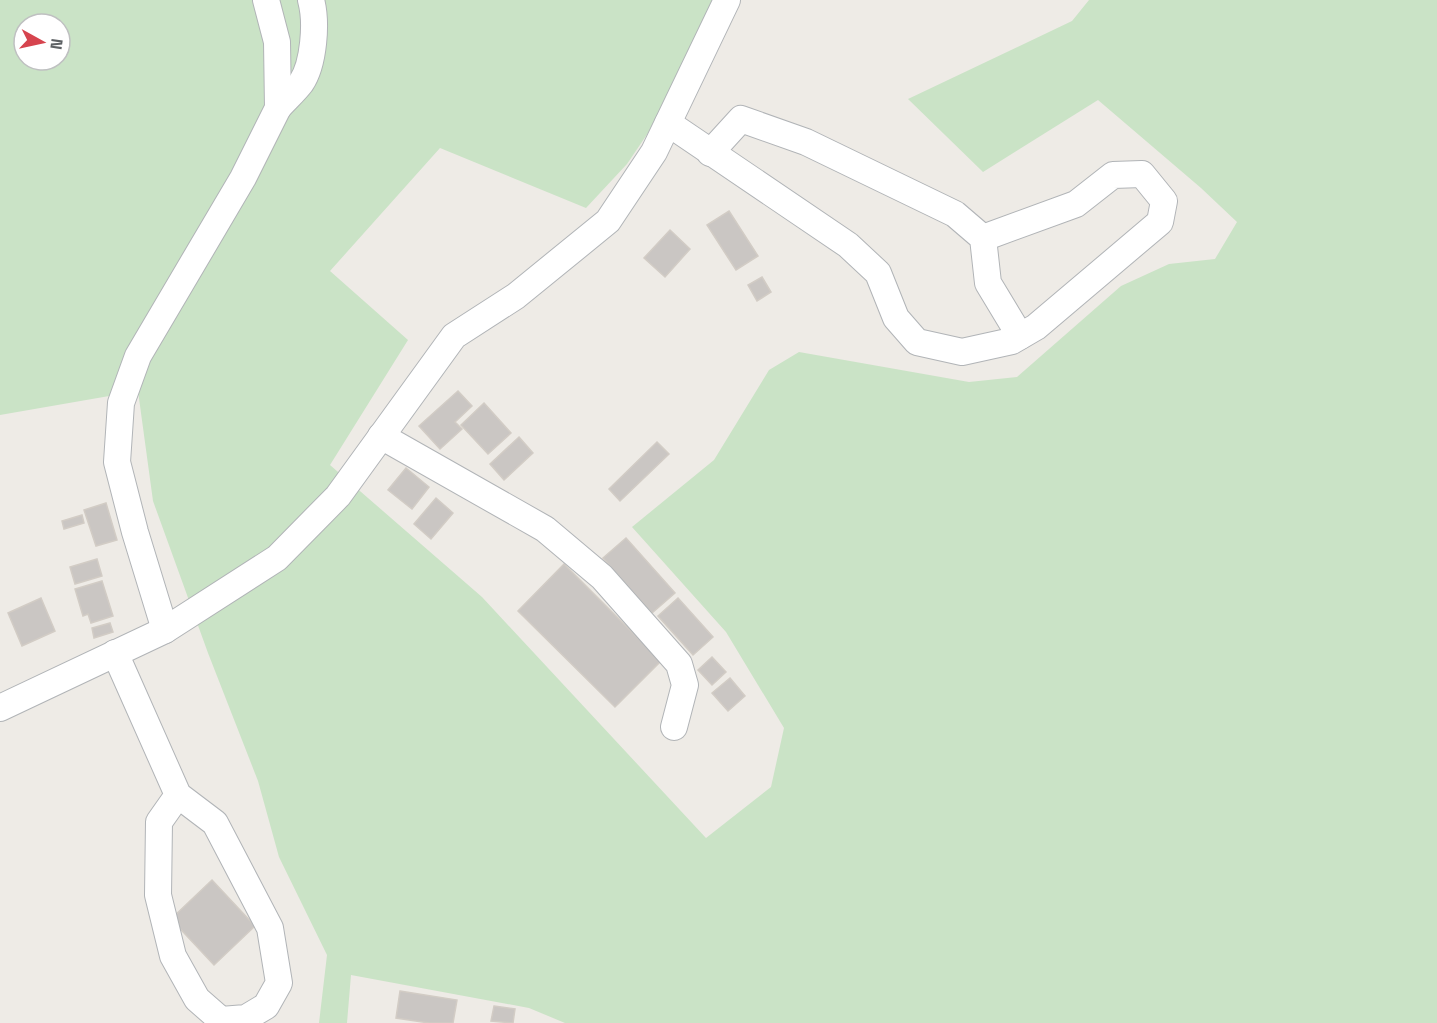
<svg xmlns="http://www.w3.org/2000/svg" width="1437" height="1023" font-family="'Space Grotesk',sans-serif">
	<rect width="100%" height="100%" fill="#eeebe6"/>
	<path fill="#cae3c6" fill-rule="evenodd" d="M0,0H721L698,59L627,164L586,208L440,148L330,271L408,340L330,465L482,597L706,838L771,787L784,728L726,632L632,527L714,460L769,370L799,352L969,382L1017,377L1121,286L1169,264L1215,259L1237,222L1201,188L1098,100L983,172L908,99L1072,21L1089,0H1437V1023H565L529,1008L351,975L347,1023H319L327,955L279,857L258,781L208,653L153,501L138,391L0,415ZM24,24H60V60H24Z"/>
	<g fill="#cac6c3" stroke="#d2ccc5" stroke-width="1.5">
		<polygon points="729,211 758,256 736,270 707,225"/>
		<polygon points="670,230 690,249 665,277 644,258"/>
		<polygon points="762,277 771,292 757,301 748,285"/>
		<polygon points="458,391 472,406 455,422 462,429 440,449 419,426"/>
		<polygon points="484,403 511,433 488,454 461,425"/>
		<polygon points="519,437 533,453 504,480 490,464"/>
		<polygon points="657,442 669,454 620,501 609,489"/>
		<polygon points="406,468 429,487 412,509 388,490"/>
		<polygon points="436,498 453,513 431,539 414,524"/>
		<polygon points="106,503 117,540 96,546 84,510"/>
		<polygon points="82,515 84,523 64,529 62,521"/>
		<polygon points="626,538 675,593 652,613 603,558"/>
		<polygon points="97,559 102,576 75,584 70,567"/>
		<polygon points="564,564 661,661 615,707 518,611"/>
		<polygon points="102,581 113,616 91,623 88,614 83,616 75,589"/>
		<polygon points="41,598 55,631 22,646 8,613"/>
		<polygon points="678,598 713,637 693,655 658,616"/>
		<polygon points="110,623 113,632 94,638 92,628"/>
		<polygon points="712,657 726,672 712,685 698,670"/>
		<polygon points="730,678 745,696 728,711 712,693"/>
		<polygon points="212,880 255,926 214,965 171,919"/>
		<polygon points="400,991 457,1000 453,1023 429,1023 396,1018"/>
		<polygon points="494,1006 515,1009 513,1023 491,1021"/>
	</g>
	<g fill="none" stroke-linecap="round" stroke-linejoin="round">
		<g stroke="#b1b4b7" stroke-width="28">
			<g id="minor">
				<path d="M278,108C285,100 294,92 301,83C314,64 317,22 311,0"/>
				<polyline points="668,123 848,245 878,273 896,318 917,342 962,352 1012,341 1036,327 1160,222 1164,201 1142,174 1113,175 1076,204 983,238"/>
				<polyline points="710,153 741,119 806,142 955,214 983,238 988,283 1020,336"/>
				<polyline points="381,436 545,529 602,577 679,664 685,685 674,727"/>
				<polyline points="165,630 135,532 117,462 121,403 138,356 243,178 278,108 277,42 266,0"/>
				<polyline points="115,653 178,795 215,823 270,928 279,983 266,1006 246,1018 221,1020 197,999 173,956 158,895 159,822 178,795"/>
				<polyline points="0,708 165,630 277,558 338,496 454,336 516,296 608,221 654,152 727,0"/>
			</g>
		</g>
		<use href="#minor" stroke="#fff" stroke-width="26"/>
	</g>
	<g transform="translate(42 42) rotate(98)"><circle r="28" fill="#ffffff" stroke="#bfc0c1" stroke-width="1.5"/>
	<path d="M0-4.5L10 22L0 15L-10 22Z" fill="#d6444e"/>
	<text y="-9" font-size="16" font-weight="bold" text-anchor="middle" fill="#5e6265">N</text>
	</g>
</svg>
